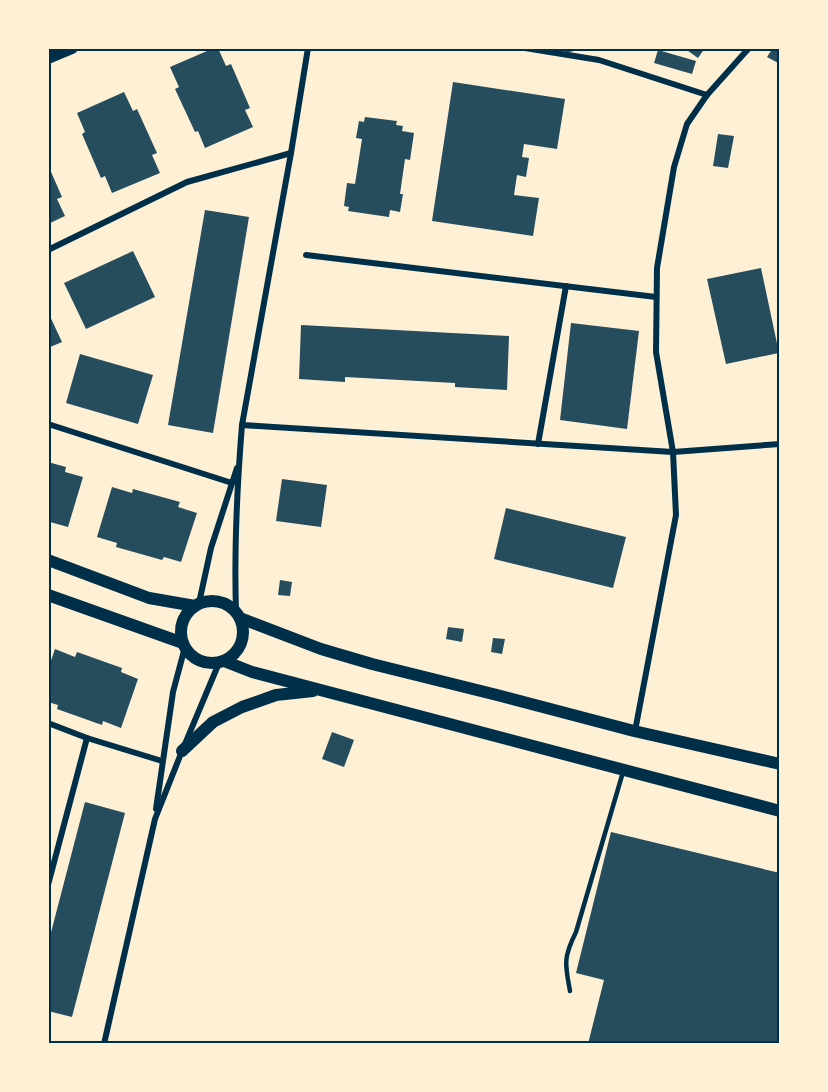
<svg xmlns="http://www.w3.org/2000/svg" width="828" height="1092" font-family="Helvetica,sans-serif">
	<rect width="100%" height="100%" fill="#fdf0d5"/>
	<g fill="#264d5e">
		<polygon points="214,48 218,48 226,66 231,64 250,108 245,110 253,127 205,148 198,131 195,132 175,89 179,87 170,67"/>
		<polygon points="564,48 574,48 574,51 565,53"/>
		<polygon points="684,48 705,48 698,58"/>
		<polygon points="773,48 780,49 780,64 767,57"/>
		<polygon points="658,50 696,61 692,74 654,63"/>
		<polygon points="453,82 565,99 557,149 524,144 522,157 529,158 526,177 517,175 514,195 539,198 533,236 432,221"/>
		<polygon points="124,92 133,111 137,109 157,153 152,155 160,173 112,193 105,176 101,178 82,134 85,132 77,113"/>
		<polygon points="365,117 397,121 396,125 403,126 402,131 414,133 410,160 405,159 400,194 403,194 400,212 390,210 389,217 348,211 349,207 344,206 347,183 355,184 362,139 356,138 359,121 364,122"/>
		<polygon points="718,134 734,136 728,168 713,166"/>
		<polygon points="48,165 62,197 57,199 65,216 48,224"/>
		<polygon points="205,210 249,217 213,433 168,425"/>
		<polygon points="133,251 155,297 86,329 64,283"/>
		<polygon points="761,268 779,353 726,364 707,279"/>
		<polygon points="48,312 62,342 48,348"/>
		<polygon points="571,323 639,331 627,429 560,420"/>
		<polygon points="301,325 509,336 507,390 455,387 455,383 345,377 345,382 299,379"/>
		<polygon points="80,354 153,375 138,424 66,403"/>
		<polygon points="48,462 66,467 65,472 83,477 68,527 50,522 48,526"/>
		<polygon points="282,479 327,485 321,527 276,521"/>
		<polygon points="112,487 132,493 133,489 180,502 178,507 197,513 181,562 164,557 162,560 116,547 117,543 97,537"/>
		<polygon points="506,508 626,537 613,588 494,559"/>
		<polygon points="280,580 292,582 290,596 278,595"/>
		<polygon points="448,627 464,629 462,642 446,639"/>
		<polygon points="493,638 505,639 502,654 491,652"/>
		<polygon points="55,649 75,657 77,652 122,668 121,672 138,679 121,728 103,721 102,725 57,709 58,705 48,702 48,669"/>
		<polygon points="332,732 354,740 344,767 322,759"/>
		<polygon points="85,802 125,813 72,1017 48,1011 48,944"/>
		<polygon points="611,832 780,873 780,1044 588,1044 604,980 576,973"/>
	</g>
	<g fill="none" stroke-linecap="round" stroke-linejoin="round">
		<path stroke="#003049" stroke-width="4.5" d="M570,991C565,964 563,958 576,932L623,772"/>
		<g stroke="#003049" stroke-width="6">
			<polyline points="525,48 599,60 707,95"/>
			<polyline points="48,250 187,182 291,153"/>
			<polyline points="306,255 656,297"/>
			<polyline points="48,424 232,483"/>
			<polyline points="242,425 673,452 780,444"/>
			<polyline points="538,444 566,286"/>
			<polyline points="199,603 211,548 237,468"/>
			<path d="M236,611C234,549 237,487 242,425L291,153L308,48"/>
			<polyline points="48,723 87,738 162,761"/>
			<polyline points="635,731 676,515 673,452 656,352 657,268 674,167 687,124 707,95 749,48"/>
			<polyline points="156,809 173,692 185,647"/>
			<polyline points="48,885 87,738"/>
			<polyline points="104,1044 155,819 182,751 219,663"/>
		</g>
		<g stroke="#003049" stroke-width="12">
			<polyline points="48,58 72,48"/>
			<polyline points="48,560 149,598 195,606"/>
			<polyline points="48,595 183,643"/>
			<circle cx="212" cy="632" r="31"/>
			<polyline points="240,618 321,649 372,664 497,695 634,731 780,764"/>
			<polyline points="224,661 252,672 780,811"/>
			<polyline points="182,751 213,722 242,707 276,695 313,691"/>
		</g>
	</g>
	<rect width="828" height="1092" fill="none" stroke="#fdf0d5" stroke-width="99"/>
	<rect x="50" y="50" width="728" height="992" fill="none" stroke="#003049" stroke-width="2"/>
</svg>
